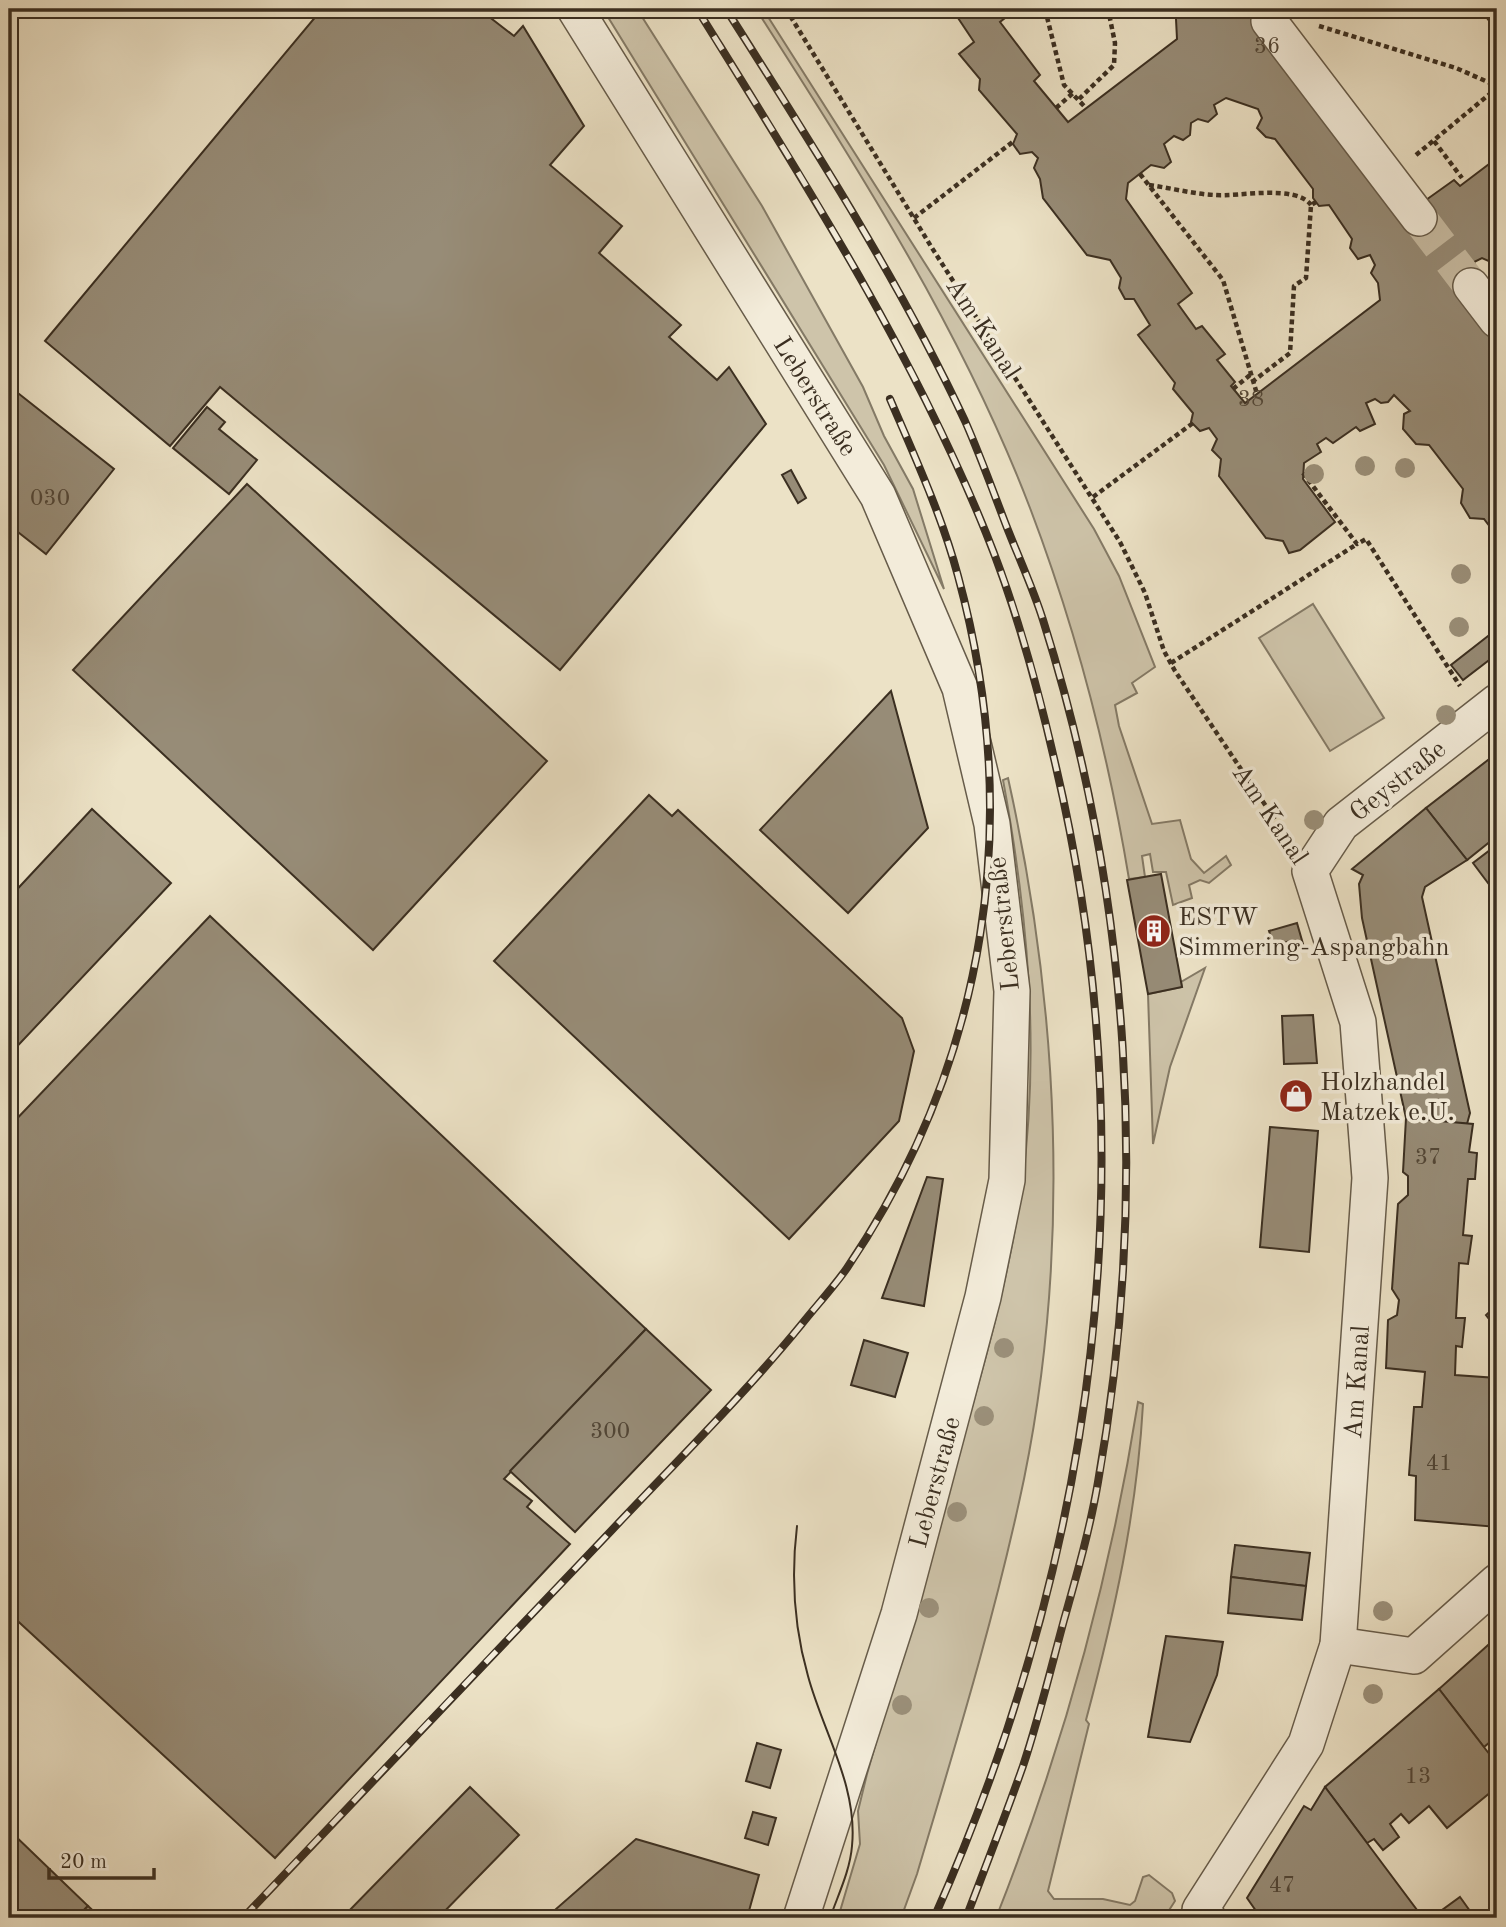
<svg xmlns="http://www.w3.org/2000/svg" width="1506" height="1927" font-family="'Old Standard TT',serif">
	<rect width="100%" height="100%" fill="#ece2c6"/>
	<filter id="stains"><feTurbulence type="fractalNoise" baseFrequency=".00286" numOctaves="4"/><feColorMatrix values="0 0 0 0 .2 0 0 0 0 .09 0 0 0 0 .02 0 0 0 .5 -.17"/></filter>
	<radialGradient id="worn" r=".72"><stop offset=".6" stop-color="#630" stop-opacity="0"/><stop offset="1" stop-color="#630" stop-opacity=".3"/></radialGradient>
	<g fill="#cec4aa" stroke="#847a66" stroke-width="2">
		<polygon points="603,9 637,9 762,206 863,387 884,436 913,489 944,589 884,465"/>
		<path d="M756,9H763L1094,529L1119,576L1155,667L1132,683L1137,693L1115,705L1119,726L1152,824L1180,820L1191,859L1204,873L1226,856L1231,865L1209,883L1200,880L1189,885L1192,898L1173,905L1166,872H1153L1150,854L1142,856L1145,877L1129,879C1108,752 1076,629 1030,508C962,330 858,169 756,9Z"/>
		<polygon points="1313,604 1384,718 1330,751 1259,638"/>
		<path d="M1008,778C1059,1007 1071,1248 1024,1479C996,1613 956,1743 917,1874L901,1918H838L860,1844L858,1811L867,1774C897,1671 926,1567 956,1463C982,1372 1009,1280 1022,1185C1040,1049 1028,915 1003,780Z"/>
		<polygon points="1205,968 1170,1067 1153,1144 1148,994 1182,987 1181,982"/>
		<path d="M1138,1402L1143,1404C1137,1513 1114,1615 1086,1720L1089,1724L1048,1891L1054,1899H1103L1130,1905L1135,1901L1143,1877L1149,1875L1172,1893L1175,1901L1164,1918H996C1062,1751 1110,1579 1138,1402Z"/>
	</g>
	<g fill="#978c77" stroke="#3b2f21" stroke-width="2" fill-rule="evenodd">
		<polygon points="322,9 479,9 514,36 523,26 584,126 550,165 622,226 599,253 681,325 669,337 717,380 729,367 766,424 560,670 220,387 170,446 45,341"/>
		<path d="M942,9H1012L1014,11L1000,22L1040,75L1034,81L1068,122L1177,39L1176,19L1169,9H1275L1426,200L1454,180L1460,186L1497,158V261L1493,263L1482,258L1474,262L1497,335V536L1484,519L1470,518L1461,503L1463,489L1429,445L1416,444L1403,429L1404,414L1410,411L1394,395L1388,402L1381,403L1375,399L1366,403L1375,424L1360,431L1356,427L1333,443L1326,438L1317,444L1321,452L1304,463L1303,479L1335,522L1300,550L1289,553L1283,541L1266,538L1219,476L1221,459L1212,450L1217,439L1209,428L1200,431L1191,422L1193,413L1173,389L1175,383L1138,335L1150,325L1134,299H1125L1119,288L1121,278L1110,260L1087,255L1043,198L1040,179L1034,168L1038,158L1032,152L1020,154L1013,144L1017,134L979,90L980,79L959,54L974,42L956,15H946ZM1226,98L1258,109L1262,118L1257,128L1266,137L1275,139L1313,189V198L1319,206L1329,205L1352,239L1350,248L1358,259L1370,255L1375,265L1371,273L1378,283L1380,300L1245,403L1231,386L1235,382L1217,360L1225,354L1202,326L1196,329L1178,304L1192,293L1126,199L1128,183L1151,165L1164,168L1171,162L1164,144L1174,136L1183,140L1190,135L1191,123L1198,119L1208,122L1217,114L1214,105Z"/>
		<polygon points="1480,9 1497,9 1497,31"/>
		<polygon points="9,386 114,469 46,554 9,525"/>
		<polygon points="207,407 225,422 219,429 257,460 229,494 173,448"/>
		<polygon points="791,470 806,498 798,503 782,475"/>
		<polygon points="247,484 547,761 373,950 73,670"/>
		<polygon points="1497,629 1497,654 1463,680 1451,665"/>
		<polygon points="891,691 928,828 848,913 760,830"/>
		<polygon points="1497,753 1497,836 1467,860 1426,808"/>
		<polygon points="649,795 672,816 678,810 902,1018 914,1051 899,1121 789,1239 494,961"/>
		<polygon points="1426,808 1467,860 1425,887 1422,897 1470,1113 1467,1124 1406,1118 1362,918 1359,884 1363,875 1352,869"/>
		<polygon points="92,809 171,883 9,1055 9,898"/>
		<polygon points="1494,847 1497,851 1497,895 1473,863"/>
		<polygon points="1161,874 1182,987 1148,994 1127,880"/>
		<polygon points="210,916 646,1329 504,1479 532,1501 527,1507 570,1544 275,1858 9,1613 9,1127"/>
		<polygon points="1297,923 1303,944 1292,948 1290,941 1274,946 1269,931"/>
		<polygon points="1313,1015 1317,1063 1284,1064 1282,1016"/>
		<polygon points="1406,1118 1473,1124 1469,1152 1477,1153 1475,1179 1468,1179 1463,1235 1472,1236 1468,1264 1459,1263 1456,1318 1465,1318 1462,1347 1456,1346 1455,1375 1497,1378 1497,1527 1415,1520 1416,1476 1409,1475 1414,1407 1422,1407 1425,1372 1386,1368 1388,1320 1397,1315 1399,1300 1392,1289 1398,1204 1408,1195 1408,1176 1403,1172"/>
		<polygon points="1270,1127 1318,1131 1309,1252 1260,1247"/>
		<polygon points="927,1177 943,1179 924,1306 882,1298"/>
		<polygon points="1497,1305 1497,1329 1486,1315"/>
		<polygon points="646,1329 711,1390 575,1532 510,1471"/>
		<polygon points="864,1340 908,1353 895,1397 851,1385"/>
		<polygon points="1235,1545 1310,1553 1306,1586 1231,1577"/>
		<polygon points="1231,1577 1306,1586 1302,1620 1228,1613"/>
		<polygon points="1166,1636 1223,1642 1217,1675 1190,1742 1148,1737"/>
		<polygon points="1497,1637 1497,1736 1484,1747 1439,1689"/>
		<polygon points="1439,1689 1497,1764 1497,1787 1447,1828 1429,1806 1409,1823 1401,1814 1390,1824 1399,1837 1383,1850 1374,1839 1367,1843 1325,1787"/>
		<polygon points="757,1743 781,1750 770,1788 746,1781"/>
		<polygon points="470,1787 519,1835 438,1918 342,1918"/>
		<polygon points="1325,1787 1367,1843 1423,1918 1261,1918 1247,1898 1304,1806 1311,1810"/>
		<polygon points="753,1812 776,1818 768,1845 745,1838"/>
		<polygon points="9,1830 88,1906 76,1918 9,1918"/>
		<polygon points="636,1839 759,1875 747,1918 564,1918 556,1909"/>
		<polygon points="1460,1897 1475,1918 1431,1918"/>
		<polygon points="88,1906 101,1918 76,1918"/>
	</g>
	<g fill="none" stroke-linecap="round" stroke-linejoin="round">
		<polyline stroke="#c9bea5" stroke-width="35" stroke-dasharray="35 18" stroke-linecap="butt" points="1419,218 1471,286"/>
		<g stroke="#675c4a" stroke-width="38">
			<g id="minor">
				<polyline points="575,9 878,496 960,688 992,824 1012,991 1007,1180 983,1297 899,1614 801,1918"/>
				<polyline points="1269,21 1419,218"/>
				<polyline points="1471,286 1497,320"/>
				<polyline points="1338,1645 1414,1656 1497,1582"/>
				<polyline points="1208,1918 1200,1910 1306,1744 1338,1645 1370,1178 1358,1022 1310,871 1341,824 1497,702"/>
			</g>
		</g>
		<g stroke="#3b2f21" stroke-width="4.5" stroke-dasharray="5 3.5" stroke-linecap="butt">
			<polyline points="786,9 932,248 1120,542 1145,593 1164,651 1175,671 1288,839"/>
			<polyline points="1045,9 1064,85 1086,108"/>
			<polyline points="1319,26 1456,68 1497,86"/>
			<polyline points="1079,99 1114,65 1115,43 1108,9"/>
			<polyline points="1056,108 1073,93"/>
			<polyline points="1434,141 1462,178"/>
			<polyline points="1416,155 1497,88"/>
			<polyline points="1140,174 1223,280 1257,394"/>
			<path d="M1149,185C1171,188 1193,194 1215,195C1237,197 1296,184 1311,205"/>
			<polyline points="914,218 1014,141"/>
			<polyline points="1252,382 1290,353 1294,286 1306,278 1311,205 1316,202"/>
			<polyline points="1233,389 1250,375"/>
			<polyline points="1303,473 1357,544 1366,539 1460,686"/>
			<polyline points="1093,497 1193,423"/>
			<polyline points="1171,663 1357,544"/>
		</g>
		<use href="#minor" stroke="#f3ecda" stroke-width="35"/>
		<path stroke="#3b2f21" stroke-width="2" d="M797,1526C791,1576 794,1627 808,1676C823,1732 858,1786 852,1846C850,1871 838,1895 830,1918"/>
		<g stroke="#3b2f21" stroke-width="8">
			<g id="rail">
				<path d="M697,9C802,178 911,348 986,533C1017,609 1038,688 1056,767C1148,1159 1097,1552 934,1918"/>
				<path d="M726,9C811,143 898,278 965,421C980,455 993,491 1006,525C1018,556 1033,588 1043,620C1131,898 1149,1194 1098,1482C1090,1529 1077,1574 1064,1620C1051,1668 1039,1718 1023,1766C1005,1817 985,1868 966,1918"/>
				<path d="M243,1918C365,1789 488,1660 611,1531C675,1463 742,1397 801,1325C816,1306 833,1288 847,1268C988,1059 1024,819 958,576C942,516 915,457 890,399"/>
			</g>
		</g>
		<use href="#rail" stroke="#f3ecda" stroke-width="5" stroke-dasharray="16" stroke-linecap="butt"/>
	</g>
	<g fill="#9b907a">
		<circle cx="1365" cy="466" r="10"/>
		<circle cx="1405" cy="468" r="10"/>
		<circle cx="1314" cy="474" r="10"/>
		<circle cx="1461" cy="574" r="10"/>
		<circle cx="1459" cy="627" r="10"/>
		<circle cx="1446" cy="715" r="10"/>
		<circle cx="1314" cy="820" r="10"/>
		<circle cx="1004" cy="1348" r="10"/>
		<circle cx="984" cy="1416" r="10"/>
		<circle cx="957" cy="1512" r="10"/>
		<circle cx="929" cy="1608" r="10"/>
		<circle cx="1383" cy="1611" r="10"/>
		<circle cx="1373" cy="1694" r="10"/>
		<circle cx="902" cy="1705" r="10"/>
	</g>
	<defs>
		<g id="building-disc" transform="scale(1.75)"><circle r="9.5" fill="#8f2418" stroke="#f3ecda"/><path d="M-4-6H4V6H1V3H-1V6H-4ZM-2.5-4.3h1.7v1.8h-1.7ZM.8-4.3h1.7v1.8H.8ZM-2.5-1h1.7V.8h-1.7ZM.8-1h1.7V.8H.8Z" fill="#fff"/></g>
		<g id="shop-disc" transform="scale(1.75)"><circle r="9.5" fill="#8f2418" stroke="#f3ecda"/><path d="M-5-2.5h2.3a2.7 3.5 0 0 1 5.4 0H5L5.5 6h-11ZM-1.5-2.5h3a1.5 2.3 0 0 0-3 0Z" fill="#fff"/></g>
	</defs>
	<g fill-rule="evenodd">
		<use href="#building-disc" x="1154" y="931"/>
		<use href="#shop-disc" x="1296" y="1096"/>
	</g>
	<g text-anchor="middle" stroke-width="7" stroke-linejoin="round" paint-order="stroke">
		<g font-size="23" fill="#524636">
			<text x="1267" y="53">36</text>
			<text x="1251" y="406">38</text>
			<text x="50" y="505">030</text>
			<text x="1428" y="1164">37</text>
			<text x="610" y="1438">300</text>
			<text x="1439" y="1470">41</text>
			<text x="1418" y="1783">13</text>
			<text x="1282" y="1892">47</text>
		</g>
		<g font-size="26" fill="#3b2f21" stroke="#f3ecda">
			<text transform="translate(984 328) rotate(57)" y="9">Am Kanal</text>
			<text transform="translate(816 396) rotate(58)" y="9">Leberstraße</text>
			<text transform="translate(1397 780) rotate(-38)" y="9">Geystraße</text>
			<text transform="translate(1271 814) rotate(56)" y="9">Am Kanal</text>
			<text transform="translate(1003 924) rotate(-96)" y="9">Leberstraße</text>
			<text transform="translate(1356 1382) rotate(-86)" y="9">Am Kanal</text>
			<text transform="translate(934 1482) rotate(-75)" y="9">Leberstraße</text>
		</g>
		<g font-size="26" fill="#3b2f21" stroke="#f3ecda" text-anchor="start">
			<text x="1178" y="925">ESTW<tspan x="1178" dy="30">Simmering-Aspangbahn</tspan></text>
			<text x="1320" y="1090">Holzhandel<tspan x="1320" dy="30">Matzek e.U.</tspan></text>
		</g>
	</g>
	<rect width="1506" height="1927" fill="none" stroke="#ece2c6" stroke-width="35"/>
	<rect x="10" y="10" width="1485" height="1906" fill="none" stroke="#3b2f21" stroke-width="3.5"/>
	<rect x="18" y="18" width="1471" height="1892" fill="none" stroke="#3b2f21" stroke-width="2"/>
	<path d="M49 1868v10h105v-10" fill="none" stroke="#3b2f21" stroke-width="3.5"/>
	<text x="60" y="1868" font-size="21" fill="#3b2f21" stroke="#f3ecda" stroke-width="5" paint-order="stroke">20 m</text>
	<rect width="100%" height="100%" filter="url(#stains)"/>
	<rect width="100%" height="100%" fill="url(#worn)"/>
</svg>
